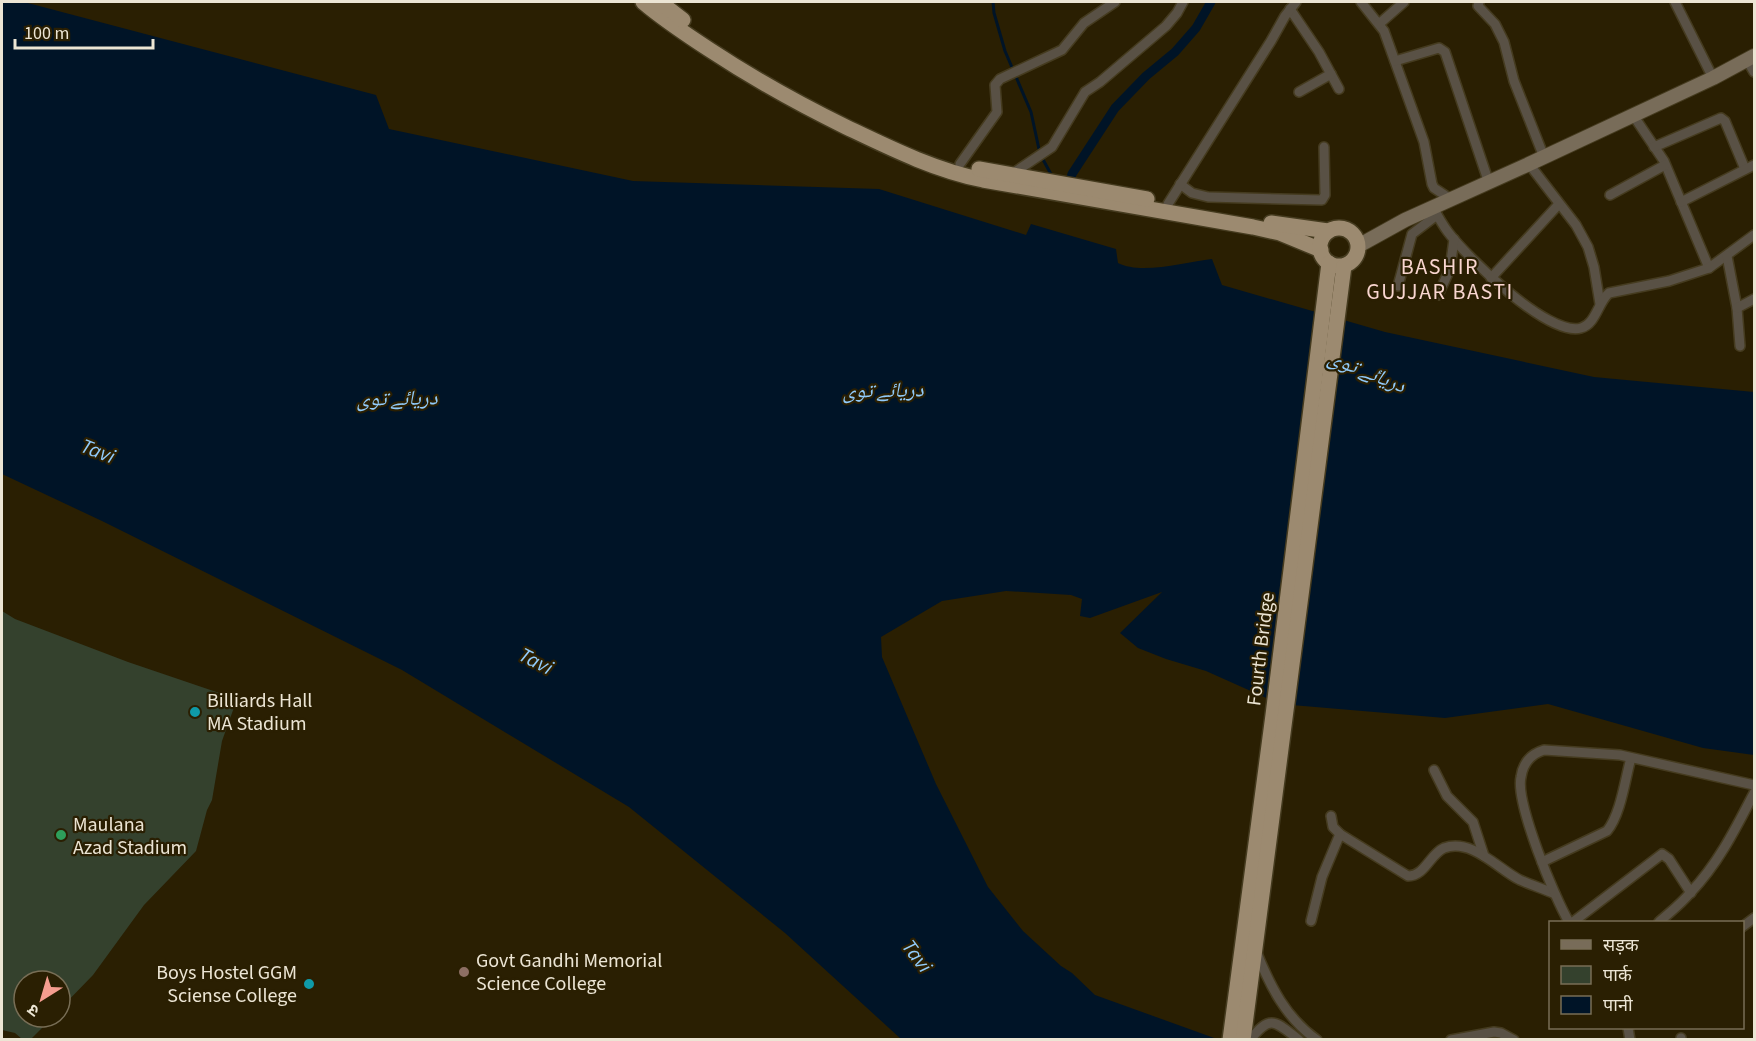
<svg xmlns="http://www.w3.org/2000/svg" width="1756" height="1041" font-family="'Source Sans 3','Noto Naskh Arabic','Noto Sans Devanagari',sans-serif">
	<rect width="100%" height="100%" fill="#2a1f02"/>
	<polygon fill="#34412d" points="2,611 15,619 128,662 237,699 222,741 212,800 207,810 196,851 144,905 93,975 60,1009 60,981 24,981 24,1017 53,1017 31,1039 22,1039 15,1033 2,1030"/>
	<path fill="#001427" d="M2,2H24L376,95L389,129L633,181L879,189L1026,235L1031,224L1116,249L1118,263C1141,275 1186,262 1212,259L1222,285L1385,332L1594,377L1754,392V755L1703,748L1548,704L1445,718L1280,704L1206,671L1166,659L1138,648L1120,633L1162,592L1090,618L1080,616L1082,599L1071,595L1006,591L942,601L881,637L882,657L936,784L988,887L1023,931L1061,966L1072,973L1095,995L1217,1039H901L785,933L629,807L402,670L102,521L2,474Z"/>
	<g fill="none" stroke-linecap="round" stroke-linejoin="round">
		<polyline stroke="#001427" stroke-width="3" points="993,2 994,13 1005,51 1031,112 1040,154 1052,176"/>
		<polyline stroke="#001427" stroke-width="9" points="1068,188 1072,174 1115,108 1146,76 1175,52 1196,28 1211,2"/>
		<g stroke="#453b1f" stroke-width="12">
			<g id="minor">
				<polyline points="1361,2 1384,31 1424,142 1432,184 1434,188 1452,200"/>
				<polyline points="1479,2 1478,6 1495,24 1504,42 1514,81 1544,157"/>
				<polyline points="1675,2 1713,78"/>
				<polyline points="1290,9 1319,52 1339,89"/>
				<polyline points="1379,24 1404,2"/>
				<polyline points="1747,60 1754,72"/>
				<polyline points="1395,61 1439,48 1445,52 1489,183"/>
				<polyline points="1299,92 1331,74"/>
				<polyline points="1633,115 1664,161 1709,268"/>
				<polyline points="1654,147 1721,118 1725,121 1745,169"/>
				<polyline points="960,164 997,112 995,85 1000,79 1062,50 1084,23 1115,2"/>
				<polyline points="1529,164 1576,225 1588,247 1594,267 1600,304"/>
				<polyline points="1012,174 1052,147 1085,92 1100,82 1166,26 1177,13 1183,2"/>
				<polyline points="1180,184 1192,193 1208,197 1322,200 1325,195 1324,147"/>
				<polyline points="1610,195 1665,165"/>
				<polyline points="1681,202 1754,165"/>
				<polyline points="1168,204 1271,41 1285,16 1296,2"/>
				<path d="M1433,208C1438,216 1442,224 1448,232C1467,257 1548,337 1581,328C1596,324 1598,302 1609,293L1669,281L1709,268L1754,235"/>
				<polyline points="1727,256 1737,308 1740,346"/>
				<polyline points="1491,278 1559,204"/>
				<polyline points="1398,286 1412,234 1437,215"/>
				<polyline points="1438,295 1450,269 1454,239"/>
				<polyline points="1737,308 1754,299"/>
				<polyline points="1434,770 1447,796 1473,822 1484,856"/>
				<path d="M1331,816L1333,827L1340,834L1408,876C1425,876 1430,854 1444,848C1472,838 1498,869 1520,880C1531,885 1544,889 1555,894"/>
				<path d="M1542,862L1607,831C1621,814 1625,779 1631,758"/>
				<polyline points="1311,921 1322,877 1340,834"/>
				<path d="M1569,922C1555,899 1515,802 1521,777C1523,763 1531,754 1544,750L1620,755L1754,785"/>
				<polyline points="1573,922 1662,854 1669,859 1691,893"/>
				<path d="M1659,922C1669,913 1681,904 1690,893C1718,864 1736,828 1754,793"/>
				<polyline points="1742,927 1754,918"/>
				<path d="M1256,951C1270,986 1286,1018 1317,1040"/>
				<polyline points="1628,1028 1630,1040"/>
				<polyline points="1681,1038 1681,1040"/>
				<path d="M1250,1040C1271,1013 1276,1022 1299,1040"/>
				<polyline points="1451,1040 1494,1032 1501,1033 1514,1040"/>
			</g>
		</g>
		<g stroke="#453b1f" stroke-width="16">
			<polyline id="secondary" points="1358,246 1405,220 1529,164 1713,78 1754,56"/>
		</g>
		<g stroke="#453b1f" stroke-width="18">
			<g id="trunk">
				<path d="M643,2C664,20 687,35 710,50C754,79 799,104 846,127C890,148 934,170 983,180L1253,227L1280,233L1321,250"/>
				<polyline points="660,2 683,20"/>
				<polyline points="979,169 1147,199"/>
				<polyline points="1271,223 1328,231"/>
				<circle cx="1339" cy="247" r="19"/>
				<polyline points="1230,1040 1273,715 1329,263"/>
				<polyline points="1243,1040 1344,266"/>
			</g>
		</g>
		<use href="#minor" stroke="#595145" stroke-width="9"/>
		<use href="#secondary" stroke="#786c59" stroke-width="14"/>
		<use href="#trunk" stroke="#9c8a70" stroke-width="15"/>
	</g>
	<g fill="#0f9aa8" stroke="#2a1f02" stroke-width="2">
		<circle cx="195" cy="712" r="6"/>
		<circle cx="309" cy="984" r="6"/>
	</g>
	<circle fill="#2e9e5b" stroke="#2a1f02" stroke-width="2" cx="61" cy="835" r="6"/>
	<circle fill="#8d6e63" stroke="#2a1f02" stroke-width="2" cx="464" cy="972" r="6"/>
	<g text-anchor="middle" stroke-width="4.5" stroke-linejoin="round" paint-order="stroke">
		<g font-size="20" fill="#ece5d4" stroke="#2a1f02">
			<text transform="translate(1260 649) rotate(-83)" y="7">Fourth Bridge</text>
		</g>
		<g font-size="20" fill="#ece5d4" stroke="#2a1f02" text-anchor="start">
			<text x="207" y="707">Billiards Hall<tspan x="207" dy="23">MA Stadium</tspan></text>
			<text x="73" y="831">Maulana<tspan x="73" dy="23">Azad Stadium</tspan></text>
			<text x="476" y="967">Govt Gandhi Memorial<tspan x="476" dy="23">Science College</tspan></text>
			<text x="297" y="979" text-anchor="end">Boys Hostel GGM<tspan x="297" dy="23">Sciense College</tspan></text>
		</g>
		<g font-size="21" font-style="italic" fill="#91cbfb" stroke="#2a1f02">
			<text transform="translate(1367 371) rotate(22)" y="7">دریائے توی</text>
			<text transform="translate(883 390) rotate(-1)" y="7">دریائے توی</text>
			<text transform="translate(397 398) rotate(-1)" y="7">دریائے توی</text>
			<text transform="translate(98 451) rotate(21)" y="7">Tavi</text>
			<text transform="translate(536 661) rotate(27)" y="7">Tavi</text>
			<text transform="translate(917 956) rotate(53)" y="7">Tavi</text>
		</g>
		<g font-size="22" letter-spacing="1.5" fill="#f9d6d0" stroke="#2a1f02">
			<text x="1440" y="274">BASHIR<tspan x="1440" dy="25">GUJJAR BASTI</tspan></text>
		</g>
	</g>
	<rect width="1756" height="1041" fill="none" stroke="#ece5d4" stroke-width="6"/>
	<rect x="1549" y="921" width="195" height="108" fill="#2a1f02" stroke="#786e56" stroke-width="1.5"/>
	<rect x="1561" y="940" width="30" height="9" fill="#786c59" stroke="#786e56" stroke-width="1.5"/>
	<text x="1603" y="951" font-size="18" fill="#ece5d4">सड़क</text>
	<rect x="1561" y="966" width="30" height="18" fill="#34412d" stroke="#786e56" stroke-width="1.5"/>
	<text x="1603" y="981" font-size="18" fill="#ece5d4">पार्क</text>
	<rect x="1561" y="996" width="30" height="18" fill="#001427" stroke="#786e56" stroke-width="1.5"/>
	<text x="1603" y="1011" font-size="18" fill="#ece5d4">पानी</text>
	<g transform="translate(42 999) rotate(217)"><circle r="28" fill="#2a1f02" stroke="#786e56" stroke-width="1.5"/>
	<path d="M0-4.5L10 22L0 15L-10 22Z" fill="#f59d8f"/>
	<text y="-9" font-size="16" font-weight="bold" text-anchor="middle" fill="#ece5d4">उ</text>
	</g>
	<path d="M15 39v9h138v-9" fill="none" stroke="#ece5d4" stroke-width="3"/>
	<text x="24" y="39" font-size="18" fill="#ece5d4" stroke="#2a1f02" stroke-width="4.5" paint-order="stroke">100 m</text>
</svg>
